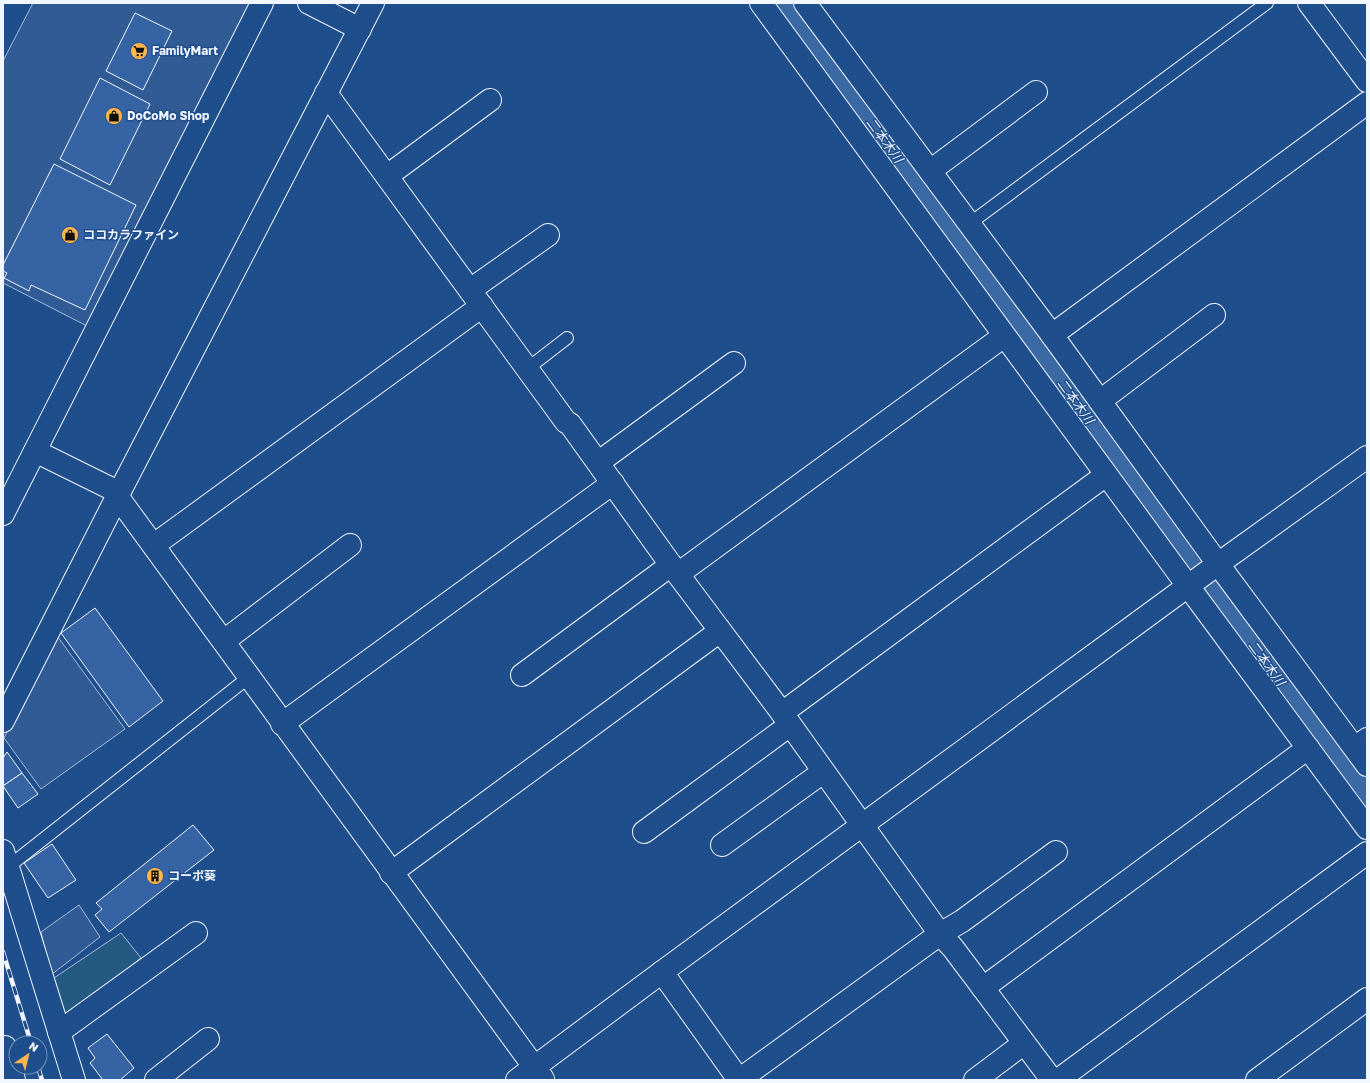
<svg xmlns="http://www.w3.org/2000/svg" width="1370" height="1083" font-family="'Golos Text','Noto Sans JP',sans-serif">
	<rect width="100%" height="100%" fill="#1f4e8c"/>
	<polygon fill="#245a82" stroke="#a8bbd7" points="121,933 141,958 66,1018 54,978"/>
	<g fill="#305b95" stroke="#a8bbd7">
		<polygon points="33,3 250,3 87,326 3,283 3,61"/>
		<polygon points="55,633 125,729 41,789 4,738"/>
		<polygon points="79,905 100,937 51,975 41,932"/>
	</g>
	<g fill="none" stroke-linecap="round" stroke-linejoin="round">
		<polyline stroke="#3b69a3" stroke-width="46" points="785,3 1194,566 1367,800"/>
	</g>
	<g fill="#3563a3" stroke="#f2f6ff">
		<polygon points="135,13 172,31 143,90 106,71"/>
		<polygon points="100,78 150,104 110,185 60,159"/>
		<polygon points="54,164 136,205 85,310 31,285 29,291 4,278 7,273 3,271 3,265"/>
		<polygon points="95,608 163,701 129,727 61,633"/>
		<polygon points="7,752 22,773 3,786 3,758"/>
		<polygon points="22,773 38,794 18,808 3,786"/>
		<polygon points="193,825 214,850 109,932 95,915 102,909 96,903"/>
		<polygon points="52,844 76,880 48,898 24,863"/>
		<polygon points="107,1034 134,1068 120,1080 103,1080 90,1063 95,1058 88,1048"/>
	</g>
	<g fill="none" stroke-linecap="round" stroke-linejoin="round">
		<g stroke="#f2f6ff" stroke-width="14">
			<g id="lane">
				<polyline points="969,224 1267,3"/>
				<polyline points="527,369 567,338"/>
				<polyline points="8,867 249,677"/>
			</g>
		</g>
		<g stroke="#f2f6ff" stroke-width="24">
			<g id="street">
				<polyline points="309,3 360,29"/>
				<polyline points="805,3 1052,335 1218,564"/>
				<polyline points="1309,3 1367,81"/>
				<polyline points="326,93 566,422 570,424 671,565 782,713 940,934 953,948 1052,1080"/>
				<polyline points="930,171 1036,92"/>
				<polyline points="387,176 490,100"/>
				<polyline points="470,290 548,235"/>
				<polyline points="1052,335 1367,103"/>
				<polyline points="1100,401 1214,315"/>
				<polyline points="35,451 112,489 543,1079"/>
				<polyline points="599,462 734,363"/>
				<polyline points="3,514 262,3"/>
				<polyline points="154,545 482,306"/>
				<polyline points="678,574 1004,336"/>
				<polyline points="1188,586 1367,828"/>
				<polyline points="224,641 350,545"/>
				<polyline points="522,675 671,565"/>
				<polyline points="782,713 1106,475"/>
				<polyline points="3,721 117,497 373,3"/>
				<polyline points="282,724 613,483"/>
				<polyline points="1355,748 1367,739"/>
				<polyline points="644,832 790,725"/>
				<polyline points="722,845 823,772"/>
				<polyline points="3,851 74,1080"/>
				<polyline points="391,873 720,631"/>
				<polyline points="662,972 739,1080 940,934 962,921 1056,852"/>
				<polyline points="983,988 1308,748"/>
				<polyline points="59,1032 196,933"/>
				<polyline points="3,1048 5,1047 14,1080"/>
				<polyline points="156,1080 208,1039"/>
				<polyline points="517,1080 662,972 1218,564 1367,457"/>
				<polyline points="975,1080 1023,1044"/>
				<polyline points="1058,1080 1367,853"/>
				<polyline points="1257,1080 1367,999"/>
			</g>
		</g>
		<g stroke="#f2f6ff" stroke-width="24">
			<g id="secondary">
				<polyline points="761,3 1188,586"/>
				<polyline points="1218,564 1367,765"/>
			</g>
		</g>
		<use href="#lane" stroke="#1f4e8c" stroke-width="12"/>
		<use href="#street" stroke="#1f4e8c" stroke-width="22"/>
		<use href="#secondary" stroke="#1f4e8c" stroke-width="22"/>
		<g stroke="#f2f6ff" stroke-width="4.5">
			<g id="rail">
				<polyline points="3,952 31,1043"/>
				<polyline points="38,1067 42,1080"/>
			</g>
		</g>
		<use href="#rail" stroke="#1f4e8c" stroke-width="3" stroke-dasharray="9" stroke-linecap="butt"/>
	</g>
	<defs>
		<g id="supermarket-disc" transform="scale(0.9)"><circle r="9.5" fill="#ffb74d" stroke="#1f4e8c"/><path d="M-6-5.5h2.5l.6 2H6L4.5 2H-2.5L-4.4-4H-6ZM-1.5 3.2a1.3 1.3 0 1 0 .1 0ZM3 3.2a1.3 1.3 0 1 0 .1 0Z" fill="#111"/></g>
		<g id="shop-disc" transform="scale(0.9)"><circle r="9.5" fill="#ffb74d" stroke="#1f4e8c"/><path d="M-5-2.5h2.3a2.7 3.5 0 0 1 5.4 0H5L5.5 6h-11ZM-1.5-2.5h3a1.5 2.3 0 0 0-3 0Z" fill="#111"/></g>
		<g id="building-disc" transform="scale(0.9)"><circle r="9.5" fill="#ffb74d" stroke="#1f4e8c"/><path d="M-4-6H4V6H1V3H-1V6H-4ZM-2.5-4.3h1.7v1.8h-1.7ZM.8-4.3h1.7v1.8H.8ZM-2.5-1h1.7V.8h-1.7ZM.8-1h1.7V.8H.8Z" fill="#111"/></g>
	</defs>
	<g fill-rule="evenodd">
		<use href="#supermarket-disc" x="139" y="51"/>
		<use href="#shop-disc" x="114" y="116"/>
		<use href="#shop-disc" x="70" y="235"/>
		<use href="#building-disc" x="155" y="876"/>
	</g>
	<g text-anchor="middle" stroke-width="3" stroke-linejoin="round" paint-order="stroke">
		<g font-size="12" font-weight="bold" fill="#f2f6ff" stroke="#1f4e8c" text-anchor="start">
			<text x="152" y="55">FamilyMart</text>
			<text x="127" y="120">DoCoMo Shop</text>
			<text x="83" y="239">ココカラファイン</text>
			<text x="168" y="880">コーポ葵</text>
		</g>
		<g font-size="13" font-style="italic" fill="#f2f6ff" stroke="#1f4e8c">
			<text transform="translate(885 140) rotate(54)" y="5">二本木川</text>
			<text transform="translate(1076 401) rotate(54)" y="5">二本木川</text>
			<text transform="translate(1267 663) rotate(54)" y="5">二本木川</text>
		</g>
	</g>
	<rect width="1370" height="1083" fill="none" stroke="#f2f6ff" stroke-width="8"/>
	<g transform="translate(28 1055) rotate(35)"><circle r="19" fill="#1f4e8c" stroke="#7391ba"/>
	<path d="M0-3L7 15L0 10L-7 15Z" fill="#ffb74d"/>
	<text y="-6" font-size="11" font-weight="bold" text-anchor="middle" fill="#f2f6ff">N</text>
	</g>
</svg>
